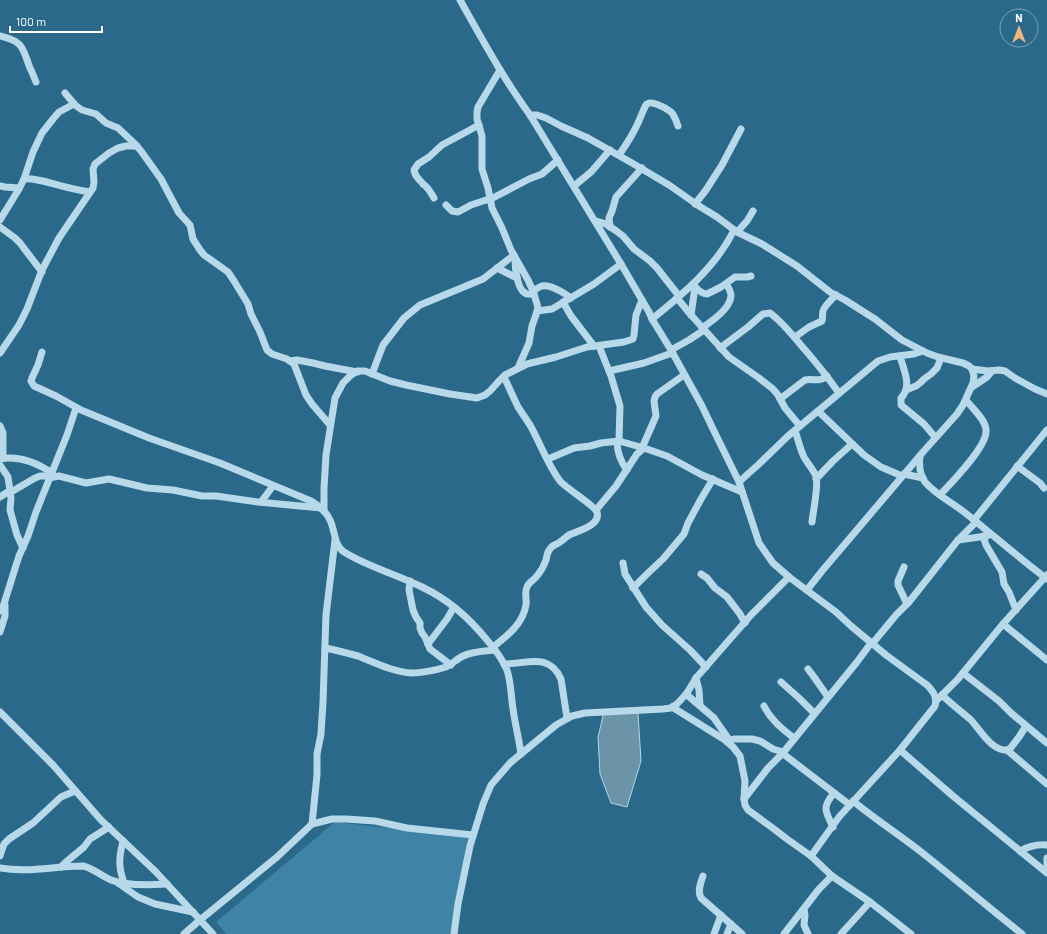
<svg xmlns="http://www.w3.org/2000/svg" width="1047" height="934" font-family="Barlow,sans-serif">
	<rect width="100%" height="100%" fill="#2a698a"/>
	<polygon fill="#3f84a6" points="335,822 473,838 455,934 226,934 216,922"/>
	<polygon fill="#6b94a9" stroke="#add6e9" points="604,712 638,713 641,761 627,807 611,803 600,774 598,737"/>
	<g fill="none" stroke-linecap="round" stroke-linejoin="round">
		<g stroke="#b8d9e9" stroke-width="7">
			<path d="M460,0C482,39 503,78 530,115L621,264L649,312L652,319L671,350L702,406L713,429L739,482L759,543L773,563L789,577L836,612L851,626L886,655L927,685C934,692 937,697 935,706L900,750L839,817L811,856"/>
			<path d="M0,36C24,42 22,47 30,68C32,72 34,77 36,82"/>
			<polyline points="500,70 478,107 477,112 477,119 482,136 482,169 488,188 492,208 502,228 511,250 528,280 533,291 537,304 538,309 532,326 529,343 518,368"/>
			<polyline points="65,93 75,105 82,110 96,114 106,123 118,128 134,143 141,151 161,179 179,213 190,225 193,239 200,250 204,255 228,272 234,281 248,304 251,314 260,332 267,350 272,354 287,359 294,364 306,395 312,404 330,425"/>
			<polyline points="530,115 537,115 546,118 561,126 588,138 632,163 669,185 699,206 717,217 737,232 762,244 797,266 830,292 845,300 875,319 902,340 927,353 938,357 963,363 969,366 972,369 974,376 973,383 963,405 957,414 923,452 822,571 807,590"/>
			<path d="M619,155C626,145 633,134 638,123C640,119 644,108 646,105C650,99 666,108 671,112C675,116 676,121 678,126"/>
			<path d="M24,179C31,178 36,180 43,181C58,185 74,190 90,192"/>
			<polyline points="0,186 5,187 19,188"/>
			<polyline points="574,186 591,172 610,150"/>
			<path d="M434,198C431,193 428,187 423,184C419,179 415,177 414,170L418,164L429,157L442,145L479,125"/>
			<polyline points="489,200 529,179 542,174 558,160"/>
			<polyline points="695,204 706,190 722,165 741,129"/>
			<polyline points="446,205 452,211 458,212 471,205 489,199"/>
			<polyline points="0,220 19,189 24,179 33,152 42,133 53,119 59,112 74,104"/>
			<polyline points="595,221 606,224 615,230 623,236 634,249 650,261 657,268 679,296"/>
			<polyline points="0,227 15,238 20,243 42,272"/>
			<polyline points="610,227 609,218 612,211 616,197 642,168"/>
			<polyline points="737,232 747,221 753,211"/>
			<path d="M515,259C515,267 517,289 525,293C527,295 531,294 534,294"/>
			<polyline points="497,268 517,278"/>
			<path d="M693,284C696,288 701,294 707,294L721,287L735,277H747L751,276"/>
			<path d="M533,291C536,289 539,287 542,286C550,284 564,293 571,298"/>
			<polyline points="677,298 691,315 729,357 759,378 773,389 778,395 785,408 800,426"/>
			<polyline points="563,302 571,316 594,346"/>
			<polyline points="537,311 552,309 594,284 621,264"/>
			<polyline points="691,315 695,287"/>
			<path d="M652,319C683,294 716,267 734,230"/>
			<path d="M702,328C712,321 730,309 731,296C731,292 729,288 726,284"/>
			<path d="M795,337L809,327L822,321C823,318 822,315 823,311C825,305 832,299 836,295"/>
			<polyline points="599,346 611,376 620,406 619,441"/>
			<path d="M720,348L748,327L763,314L770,313C782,322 791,333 800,344C814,360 827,376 839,393"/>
			<polyline points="671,350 689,340 704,330"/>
			<path d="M42,352L38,365L32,378L31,381L34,386L56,396L81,410L149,438L220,463L311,501C319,506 326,511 330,520C335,530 334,546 344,552C368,567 396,574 422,587C449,600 468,617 487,640C495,649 502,659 507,670C511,682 511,696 513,709C515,724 519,739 521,754"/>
			<polyline points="0,353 19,325 27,309 42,270 59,238 93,188 94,182 93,169 95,164 109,153 118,148 126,146 137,146"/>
			<path d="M900,356C903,369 913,386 901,398V405L924,424L935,437"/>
			<polyline points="290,361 297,360 313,363 325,366 357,372"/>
			<polyline points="972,369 988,371 999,370 1005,371 1015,378 1035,389 1047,394"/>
			<polyline points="609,371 644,363 672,353"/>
			<polyline points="372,374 383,345 404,318 420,305 483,279 514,255"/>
			<polyline points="972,387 987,377 992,371"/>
			<polyline points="906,390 916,386 920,383 924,379 931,374 937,368 941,358"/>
			<path d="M780,399L805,380C814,378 818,383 827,376"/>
			<polyline points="818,411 864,455 881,467 902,476"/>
			<polyline points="0,426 3,433 3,458"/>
			<path d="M795,431C798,439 800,449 804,457C807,463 813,469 816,476C819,484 813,512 812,522"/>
			<path d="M617,441C617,453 620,461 627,470"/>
			<polyline points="642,448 656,416 654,401 655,397 657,394 684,375"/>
			<path d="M920,456C919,465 919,474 925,482C935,494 951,502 964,512C992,534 1019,558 1047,579"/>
			<path d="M0,459C19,455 36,462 52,473"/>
			<polyline points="548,459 574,448 590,446 601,443 619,441 644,448 667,456 702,475 742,492"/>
			<polyline points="0,465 8,477 11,498 10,510 17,535 23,548"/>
			<polyline points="1017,466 1040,483 1044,488"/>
			<polyline points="904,474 923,478"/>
			<polyline points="49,478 59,476 86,483 109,479 147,488 173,490 202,496 216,496 258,502 321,508"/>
			<polyline points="816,479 833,461 852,444"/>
			<polyline points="739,482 759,464 788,436 878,361 890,357 914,354 923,351"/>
			<polyline points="11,492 35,478 40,476 50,476"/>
			<path d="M940,495C951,483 988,446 986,430C986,420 972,408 966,400"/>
			<polyline points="0,497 11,490"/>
			<polyline points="261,502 273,486"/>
			<polyline points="596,510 616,486 637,454 644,448"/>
			<polyline points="324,511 324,488 326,455 335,398 343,383 351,375 357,371 365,371 390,381 406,385 450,394 477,398 485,395 490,391 499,381 505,375 527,364 556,357 587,347 624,342 633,339 634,335 636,315 642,300"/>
			<polyline points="974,520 1047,430"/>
			<polyline points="983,536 986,545 1002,572 1004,584 1009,592 1016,610"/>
			<polyline points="958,540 987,536"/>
			<polyline points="623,563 625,574 646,607 662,625 690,650 706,667"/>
			<polyline points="904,567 898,581 898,585 907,604"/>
			<polyline points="701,574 707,578 715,588 727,597 740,614 745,623"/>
			<polyline points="410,581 409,590 413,610 416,617 420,623 420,628 422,633 425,637 430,649 451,665"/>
			<polyline points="633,588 648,573 663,559 684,534 688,523 701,499 713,479"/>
			<polyline points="0,611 3,607 19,556 28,536 36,512 67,435 76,408"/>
			<polyline points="1003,624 1047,660"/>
			<polyline points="0,632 5,616 5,605"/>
			<polyline points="428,644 447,619 454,607"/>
			<polyline points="872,644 896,615 909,602 958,540 976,522"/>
			<path d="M493,647C507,636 523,624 526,605C527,599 524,593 527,587C529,582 534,580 537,576C541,571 544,566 546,560C547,556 547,552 550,549C552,545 556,545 560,542C563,540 566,537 569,535C577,531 601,526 597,512C595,506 567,489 560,481C548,465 540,443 530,425C526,419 522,413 518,407C513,397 509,387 504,377"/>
			<path d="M325,648C336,650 347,653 358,656C376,663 393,672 412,673C421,673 437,670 446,667C452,664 457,659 463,656C473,651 484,651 495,650"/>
			<path d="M504,664C527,664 549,652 561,679L567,718"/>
			<polyline points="808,669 814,677 828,697"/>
			<polyline points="963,673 999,701 1011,713 1047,743"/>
			<polyline points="696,678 699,690 700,705"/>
			<polyline points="781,682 799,698 814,713"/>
			<polyline points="686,694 714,718 730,741"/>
			<path d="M942,695C951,704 962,712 971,720C981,731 992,752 1009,750L1019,737L1026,726"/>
			<polyline points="936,701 958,679 1003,624 1047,575"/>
			<path d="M764,706C771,720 782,729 794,738"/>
			<polyline points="672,707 725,740 733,747 740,756 745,781 744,799 745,805 748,810 774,829 787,839 811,856 832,876 870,902 911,934"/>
			<polyline points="0,712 53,765 101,820 156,872 213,934"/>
			<polyline points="727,741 734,739 752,739 760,741 773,749 783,752"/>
			<polyline points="900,750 953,796 1047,873"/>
			<polyline points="1007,750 1047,784"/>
			<polyline points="782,753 850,805"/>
			<polyline points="744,799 768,768 782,754 857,662 871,643"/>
			<path d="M853,801C875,819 898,834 920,851C954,878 988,907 1022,934"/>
			<polyline points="312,824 317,775 317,754 321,734 323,702 326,615 335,540"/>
			<path d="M833,827C825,811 822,807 834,793"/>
			<path d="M123,841C119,857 118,866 124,883"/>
			<path d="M1020,851C1029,846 1037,844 1047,845"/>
			<polyline points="0,856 4,844 9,839 33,823 61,797 75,791"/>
			<polyline points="1047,858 1047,865"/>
			<polyline points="61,867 66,862 84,847 90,839 109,827"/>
			<path d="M0,868C27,873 55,866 83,866C93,868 101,876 111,880C126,886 151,885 167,884"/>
			<path d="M703,876C701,882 697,891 701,898L742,934"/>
			<polyline points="118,883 138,897 155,904 193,912"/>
			<polyline points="804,909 805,915 804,925 808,934"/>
			<polyline points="184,934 200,920 277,857 312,824 332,819 346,819 375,821 407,828 473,835"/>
			<polyline points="454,934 458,904 470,846 483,804 491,785 510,763 556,725 572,716 585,713 663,709 671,708 677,704 687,693 696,678 751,615 789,577"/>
			<polyline points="714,934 721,915"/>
			<polyline points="727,934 731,924"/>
			<polyline points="784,934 819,889 832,876"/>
			<polyline points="841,934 870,902"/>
		</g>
	</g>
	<g transform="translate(1019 28)"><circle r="19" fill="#2a698a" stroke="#7fa5b9"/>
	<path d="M0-3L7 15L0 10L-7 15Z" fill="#efb680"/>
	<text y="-6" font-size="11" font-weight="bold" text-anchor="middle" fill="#ffffff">N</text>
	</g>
	<path d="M10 26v6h92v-6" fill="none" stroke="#ffffff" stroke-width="2"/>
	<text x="16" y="26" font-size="12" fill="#ffffff" stroke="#2a698a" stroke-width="3" paint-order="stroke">100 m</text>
</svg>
